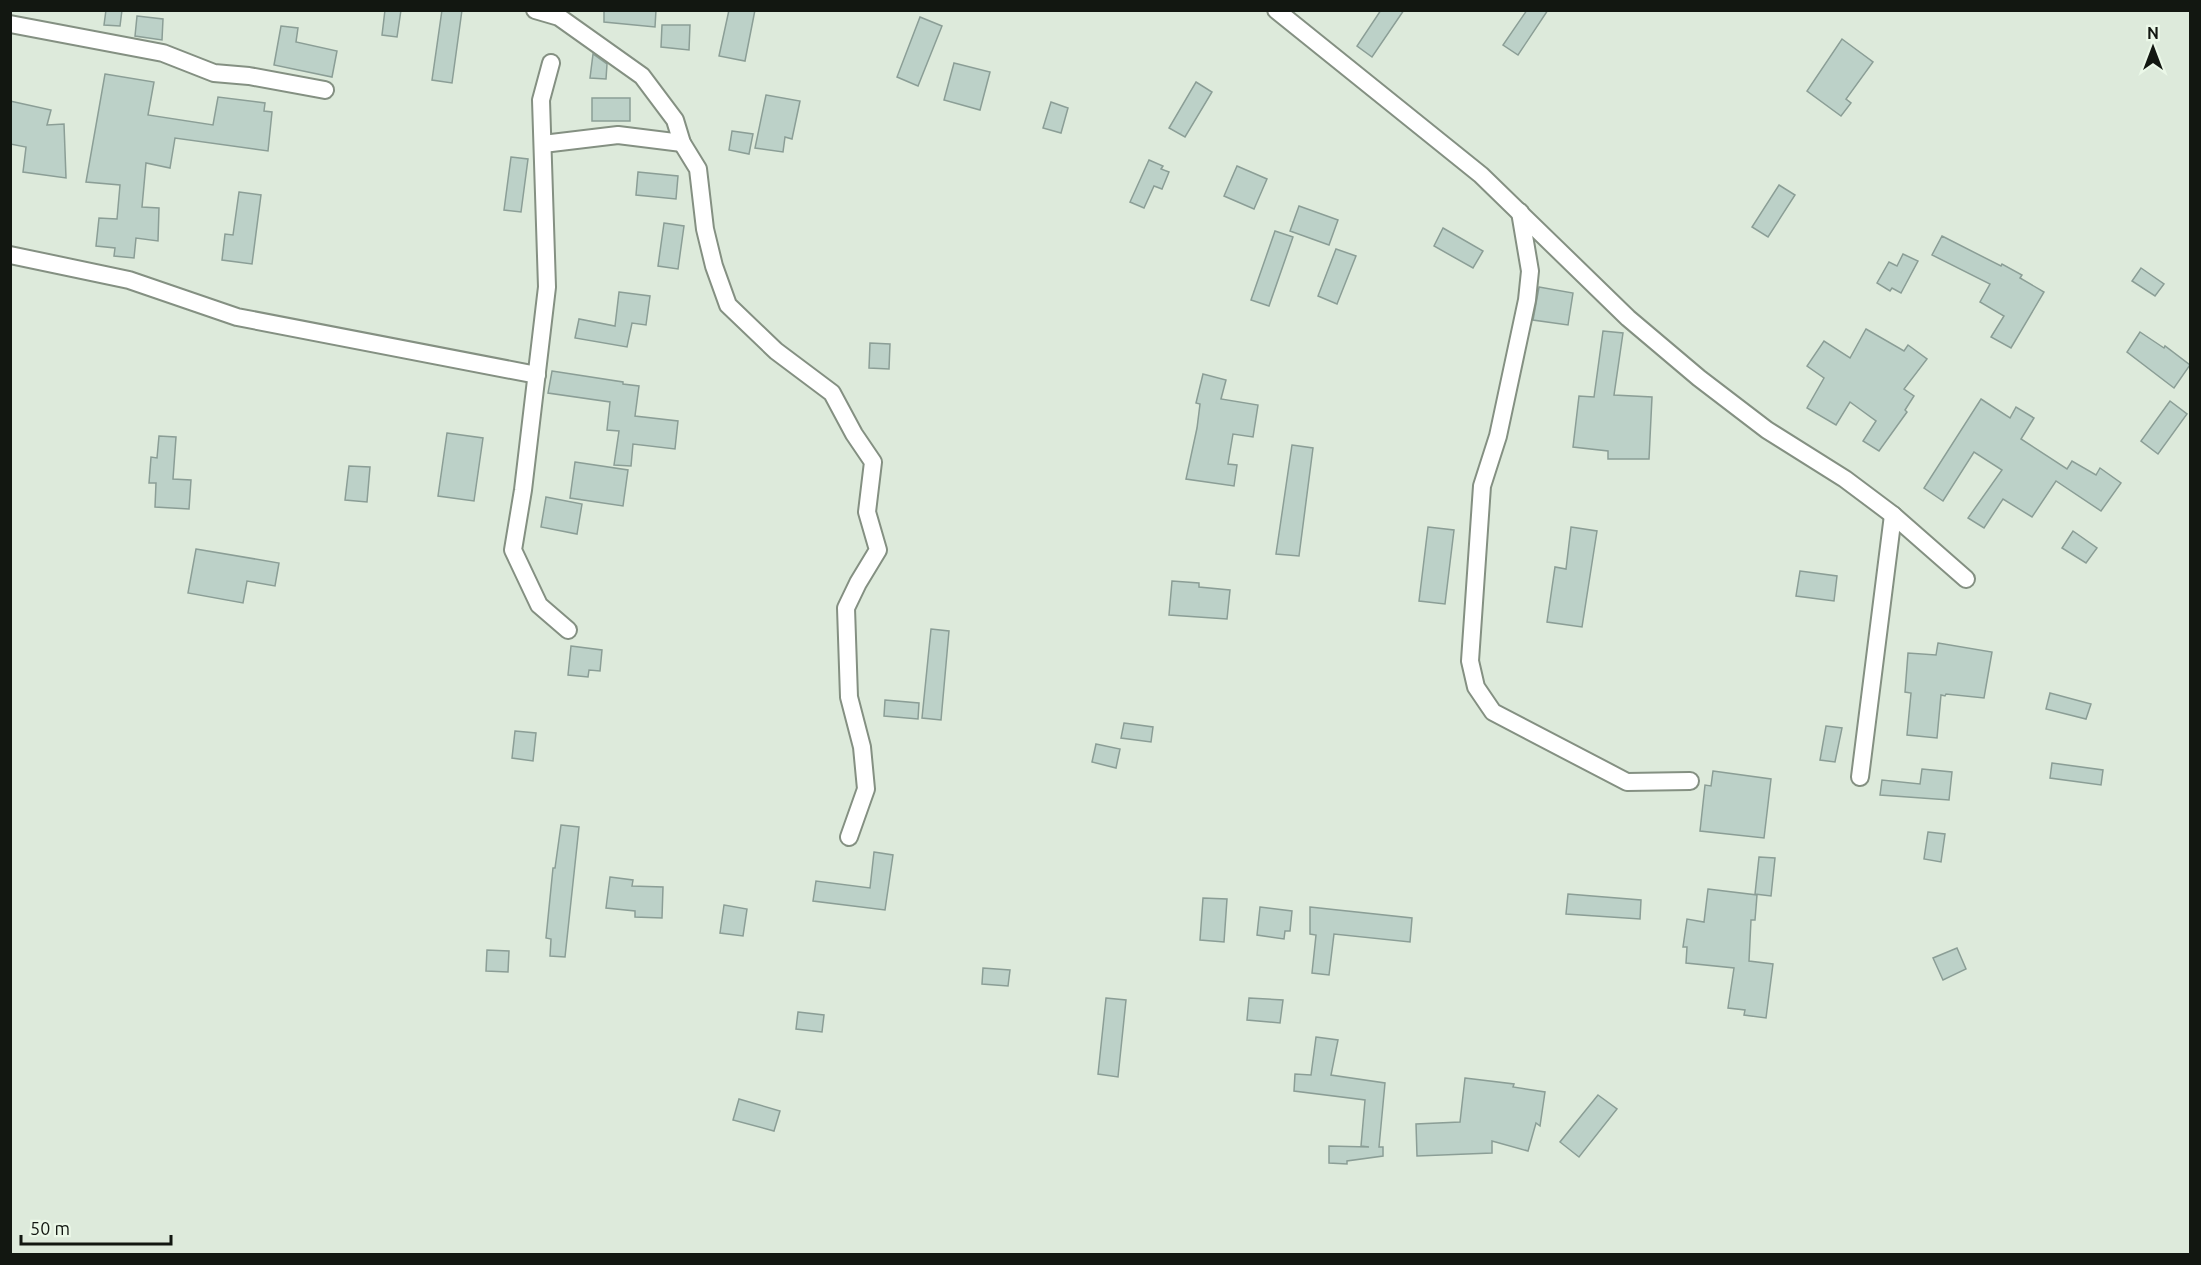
<svg xmlns="http://www.w3.org/2000/svg" width="2201" height="1265" font-family="Ubuntu,sans-serif">
	<rect width="100%" height="100%" fill="#ddeadb"/>
	<g fill="#bcd1c8" stroke="#8b9e96" stroke-width="1.5">
		<polygon points="106,10 122,10 120,26 104,25"/>
		<polygon points="385,10 401,10 397,37 382,35"/>
		<polygon points="442,10 462,10 452,83 432,80"/>
		<polygon points="604,10 656,10 655,27 604,22"/>
		<polygon points="729,10 755,10 745,61 719,56"/>
		<polygon points="1381,10 1404,10 1372,57 1357,46"/>
		<polygon points="1527,10 1548,10 1518,55 1503,45"/>
		<polygon points="137,16 163,19 162,40 135,36"/>
		<polygon points="920,17 942,26 918,86 897,77"/>
		<polygon points="662,25 690,25 689,50 661,47"/>
		<polygon points="281,26 298,28 296,42 337,51 332,77 274,65"/>
		<polygon points="1842,39 1873,62 1846,99 1851,103 1841,116 1807,91"/>
		<polygon points="593,54 607,64 606,79 590,78"/>
		<polygon points="954,63 990,72 980,110 944,100"/>
		<polygon points="105,74 154,82 148,115 213,125 218,97 265,103 264,111 272,112 268,151 175,138 170,168 146,163 142,207 159,208 158,241 136,238 134,258 114,256 115,248 96,246 99,218 117,219 120,185 86,182"/>
		<polygon points="1196,82 1212,92 1185,137 1169,128"/>
		<polygon points="766,95 800,101 792,139 785,137 783,152 755,148"/>
		<rect x="592" y="98" width="38" height="23"/>
		<polygon points="10,101 51,110 47,125 64,124 66,178 23,172 26,147 10,144"/>
		<polygon points="1051,102 1068,108 1061,133 1043,128"/>
		<polygon points="732,131 753,134 749,154 729,150"/>
		<polygon points="511,157 528,159 521,212 504,210"/>
		<polygon points="1149,160 1163,166 1161,169 1169,172 1162,189 1154,186 1144,208 1130,202"/>
		<polygon points="1237,166 1267,179 1254,209 1224,196"/>
		<polygon points="638,172 678,176 676,199 636,195"/>
		<polygon points="1779,185 1795,195 1768,237 1752,227"/>
		<polygon points="239,192 261,195 252,264 222,260 225,234 233,235"/>
		<polygon points="1299,206 1338,220 1329,245 1290,231"/>
		<polygon points="664,223 684,226 678,269 658,266"/>
		<polygon points="1443,228 1483,251 1473,268 1434,246"/>
		<polygon points="1275,231 1293,237 1269,306 1251,300"/>
		<polygon points="1942,236 2001,266 2002,264 2022,275 2020,278 2044,292 2011,348 1991,337 2004,316 1980,302 1990,284 1932,255"/>
		<polygon points="1336,249 1356,256 1337,304 1318,296"/>
		<polygon points="1903,254 1918,261 1901,293 1892,288 1890,291 1877,283 1889,262 1897,266"/>
		<polygon points="2141,268 2164,284 2155,296 2132,281"/>
		<polygon points="1539,287 1573,293 1568,325 1533,320"/>
		<polygon points="619,292 650,296 646,325 632,323 627,347 575,338 579,319 615,326"/>
		<polygon points="1866,329 1904,351 1908,345 1927,359 1904,389 1914,396 1905,410 1907,412 1879,451 1863,441 1876,421 1850,402 1836,425 1807,408 1824,378 1807,366 1824,341 1850,358"/>
		<polygon points="1603,331 1623,333 1614,395 1652,397 1649,459 1608,459 1608,451 1573,447 1579,396 1594,397"/>
		<polygon points="2140,332 2164,348 2165,346 2190,365 2174,388 2127,352"/>
		<polygon points="870,343 890,344 889,369 869,368"/>
		<polygon points="552,371 623,382 623,384 639,386 635,416 678,421 675,449 633,444 631,466 614,465 619,431 607,430 610,402 548,393"/>
		<polygon points="1203,374 1226,380 1221,399 1258,405 1253,437 1233,434 1228,464 1237,465 1234,486 1186,479 1197,428 1200,404 1196,403"/>
		<polygon points="1981,399 2010,418 2016,407 2034,418 2021,439 2067,469 2072,461 2096,475 2100,468 2121,483 2101,511 2056,481 2032,517 2003,499 1984,528 1968,518 2002,470 1974,452 1943,501 1924,488"/>
		<polygon points="2170,401 2187,414 2158,454 2141,441"/>
		<polygon points="447,433 483,438 474,501 438,496"/>
		<polygon points="159,436 176,437 173,479 191,480 189,509 155,507 156,483 149,483 151,457 157,458"/>
		<polygon points="1292,445 1313,448 1299,556 1276,554"/>
		<polygon points="575,462 628,470 623,506 570,498"/>
		<polygon points="349,466 370,467 367,502 345,500"/>
		<polygon points="546,497 582,504 577,534 541,527"/>
		<polygon points="1428,527 1454,530 1445,604 1419,601"/>
		<polygon points="1571,527 1597,531 1582,627 1547,622 1555,567 1566,569"/>
		<polygon points="2073,531 2097,548 2086,563 2062,548"/>
		<polygon points="196,549 279,563 275,586 247,581 243,603 188,593"/>
		<polygon points="1800,571 1837,576 1834,601 1796,596"/>
		<polygon points="1172,581 1199,583 1199,587 1230,590 1227,619 1169,615"/>
		<polygon points="931,629 949,631 941,720 922,718"/>
		<polygon points="1938,643 1992,652 1984,698 1946,694 1945,696 1941,695 1937,738 1907,735 1911,693 1905,692 1908,653 1936,655"/>
		<polygon points="571,646 602,650 600,671 589,670 588,677 568,675"/>
		<polygon points="2050,693 2091,704 2086,719 2046,709"/>
		<polygon points="885,700 919,703 918,719 884,716"/>
		<polygon points="1124,723 1153,727 1151,742 1121,738"/>
		<polygon points="1826,726 1842,728 1835,762 1820,760"/>
		<polygon points="515,731 536,733 533,761 512,758"/>
		<polygon points="1096,744 1120,749 1116,768 1092,762"/>
		<polygon points="2052,763 2103,770 2101,785 2050,778"/>
		<polygon points="1922,769 1952,772 1949,800 1880,795 1882,780 1920,784"/>
		<polygon points="1713,771 1771,779 1764,838 1700,831 1705,785 1711,786"/>
		<polygon points="561,825 579,827 565,957 550,956 551,939 546,938 553,868 555,868"/>
		<polygon points="1928,832 1945,834 1941,862 1924,859"/>
		<polygon points="874,852 893,855 885,910 813,901 816,881 870,888"/>
		<polygon points="1759,857 1775,858 1771,896 1755,894"/>
		<polygon points="610,877 633,880 632,886 663,887 662,918 635,917 635,911 606,908"/>
		<polygon points="1708,889 1757,895 1755,920 1751,920 1749,961 1773,964 1766,1018 1744,1015 1745,1010 1728,1008 1734,968 1686,963 1687,947 1683,947 1687,919 1704,922"/>
		<polygon points="1568,894 1641,900 1640,919 1566,914"/>
		<polygon points="1203,898 1227,899 1224,942 1200,940"/>
		<polygon points="724,905 747,909 743,936 720,933"/>
		<polygon points="1260,907 1292,911 1290,931 1285,931 1284,939 1257,935"/>
		<polygon points="1310,907 1412,918 1410,942 1334,934 1329,975 1312,973 1316,935 1310,934"/>
		<polygon points="1957,948 1966,969 1943,980 1933,958"/>
		<polygon points="487,950 509,951 508,972 486,971"/>
		<polygon points="983,968 1010,970 1008,986 982,984"/>
		<polygon points="1106,998 1126,1000 1118,1077 1098,1074"/>
		<polygon points="1249,998 1283,1000 1280,1023 1247,1020"/>
		<polygon points="798,1012 824,1015 822,1032 796,1029"/>
		<polygon points="1316,1037 1338,1040 1331,1075 1385,1083 1379,1147 1383,1147 1383,1156 1347,1161 1347,1164 1329,1163 1329,1146 1369,1147 1361,1146 1365,1100 1294,1091 1295,1074 1311,1075"/>
		<polygon points="1465,1078 1514,1084 1513,1087 1545,1092 1540,1126 1536,1123 1528,1151 1492,1141 1492,1153 1417,1156 1416,1124 1460,1122"/>
		<polygon points="1598,1095 1617,1109 1579,1157 1560,1142"/>
		<polygon points="739,1099 780,1111 774,1131 733,1120"/>
	</g>
	<g fill="none" stroke-linecap="round" stroke-linejoin="round">
		<g stroke="#849082" stroke-width="20">
			<g id="minor">
				<polyline points="535,10 559,17 642,76 675,120 682,143 698,169 705,229 714,266 728,305 776,351 832,393 854,434 873,462 867,512 878,550 858,583 846,608 849,697 862,747 866,789 849,837"/>
				<polyline points="1276,10 1481,175 1628,318 1699,378 1767,430 1845,479 1893,515 1966,579"/>
				<polyline points="10,24 163,53 214,73 249,76 325,90"/>
				<polyline points="551,63 541,100 547,287 523,490 513,550 539,605 568,630"/>
				<polyline points="543,144 618,135 682,143"/>
				<polyline points="1520,212 1530,271 1527,300 1498,436 1482,486 1470,661 1476,687 1493,712 1627,782 1690,781"/>
				<polyline points="10,255 129,280 237,317 537,375"/>
				<polyline points="1860,777 1893,515"/>
			</g>
		</g>
		<use href="#minor" stroke="#fff" stroke-width="16"/>
	</g>
	<rect width="2201" height="1265" fill="none" stroke="#121711" stroke-width="24"/>
	<g transform="translate(2153 48)" stroke="#ebf8e8" stroke-width="4.5" paint-order="stroke">
	<path d="M0-4.5L10 22L0 15L-10 22Z" fill="#121711"/>
	<text y="-9" font-size="16" font-weight="bold" text-anchor="middle" fill="#121711">N</text>
	</g>
	<path d="M21 1235v9h150v-9" fill="none" stroke="#121711" stroke-width="3"/>
	<text x="30" y="1235" font-size="18" fill="#121711" stroke="#ebf8e8" stroke-width="4.5" paint-order="stroke">50 m</text>
</svg>
